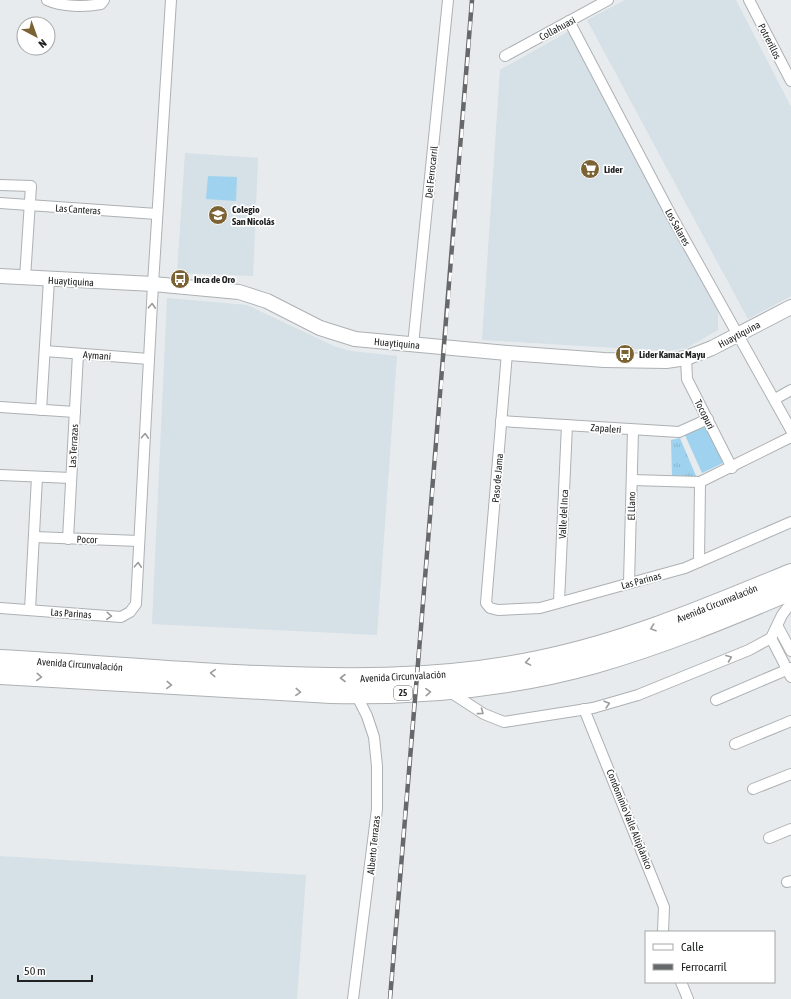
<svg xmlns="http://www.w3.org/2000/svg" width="791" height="999" font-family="'Asap Condensed',sans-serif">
	<defs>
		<pattern id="grass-tufts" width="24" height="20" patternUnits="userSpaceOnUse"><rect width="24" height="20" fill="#9fd2ee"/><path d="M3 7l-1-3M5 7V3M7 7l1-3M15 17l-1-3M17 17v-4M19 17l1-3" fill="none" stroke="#89b4cc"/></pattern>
	</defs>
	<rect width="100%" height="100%" fill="#e7ebed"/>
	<g fill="#d5e0e7">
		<polygon points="625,0 736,0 791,107 791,296 748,319 587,20"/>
		<polygon points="571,30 718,312 718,330 687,348 667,351 482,340 500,70"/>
		<polygon points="185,153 258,158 253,276 177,273"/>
		<polygon points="167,298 247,305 336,347 351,351 397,356 377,635 152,624"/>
		<polygon points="0,856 306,875 297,999 0,999"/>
	</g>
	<polygon fill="url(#grass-tufts)" points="680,438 696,476 672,476 671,440"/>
	<g fill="#9fd2ee">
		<polygon points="208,176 237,177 236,201 206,199"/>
		<polygon points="706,425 723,463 702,473 685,435"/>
	</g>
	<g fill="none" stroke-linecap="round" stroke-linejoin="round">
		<g stroke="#adb1b3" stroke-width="12">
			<g id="street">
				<path d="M47,0C62,7 85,7 101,4L104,0"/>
				<polyline points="749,0 791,81"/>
				<polyline points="569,21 671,215 791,430"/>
				<polyline points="505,56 608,0"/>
				<polyline points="0,185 31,186 25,278"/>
				<polyline points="0,203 157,214"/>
				<polyline points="413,345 448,0"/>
				<polyline points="45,351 149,359"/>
				<polyline points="507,353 486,603 490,608 498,610 540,608 685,568 791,522"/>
				<polyline points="686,358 687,379 732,468"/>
				<polyline points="775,399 791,390"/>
				<polyline points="0,407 75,412"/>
				<polyline points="41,410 49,280"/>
				<polyline points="501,421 679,432 708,419"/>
				<polyline points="0,475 71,478"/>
				<polyline points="632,480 700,482 791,437"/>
				<polyline points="34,537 139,541"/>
				<polyline points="68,539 78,354"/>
				<polyline points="699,562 700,482"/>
				<polyline points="629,583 633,430"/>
				<polyline points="559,602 567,425"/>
				<polyline points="0,608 121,617 130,612 136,604 153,284 171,0"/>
				<polyline points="30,610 37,477"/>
				<polyline points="778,627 791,651"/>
				<polyline points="771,638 791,677"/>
				<polyline points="450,692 484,714 504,722 593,708 638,695 749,650 771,638 782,615 791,603"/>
				<polyline points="716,700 791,668"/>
				<polyline points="584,709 664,907 663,932"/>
				<polyline points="735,744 791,721"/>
				<polyline points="753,789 791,774"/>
				<polyline points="769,838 791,829"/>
				<polyline points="787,882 791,881"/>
				<polyline points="681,982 688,999"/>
				<polyline points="353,999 377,809 377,766 374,737 367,716 356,694"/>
			</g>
		</g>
		<g stroke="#adb1b3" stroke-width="16">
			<polyline id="secondary" points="0,276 153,284 239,292 267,301 320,328 355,339 507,353 604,360 666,361 686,358 712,348 791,307"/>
		</g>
		<g stroke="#adb1b3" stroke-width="20">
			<g id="highway">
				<path d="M0,659C78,663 157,670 235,674C337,679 438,681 538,660C627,642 708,607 791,573"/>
				<path d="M0,675L331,694C420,696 509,688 595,664C662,645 727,618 791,591"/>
			</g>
		</g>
		<use href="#street" stroke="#fff" stroke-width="10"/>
		<use href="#secondary" stroke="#fff" stroke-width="14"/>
		<use href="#highway" stroke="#fff" stroke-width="18"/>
		<g stroke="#66686a" stroke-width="4.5">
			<path id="rail" d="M390,999C417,666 447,333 472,0"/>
		</g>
		<use href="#rail" stroke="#fff" stroke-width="3" stroke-dasharray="9" stroke-linecap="butt"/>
	</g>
	<defs><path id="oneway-chevron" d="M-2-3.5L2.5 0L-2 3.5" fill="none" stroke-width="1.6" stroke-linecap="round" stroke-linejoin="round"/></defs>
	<g stroke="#9b9c9c">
		<use href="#oneway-chevron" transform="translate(152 306) rotate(-87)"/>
		<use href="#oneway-chevron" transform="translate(145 436) rotate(-87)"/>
		<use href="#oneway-chevron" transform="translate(138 565) rotate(-87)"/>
		<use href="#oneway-chevron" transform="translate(109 616) rotate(4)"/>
		<use href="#oneway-chevron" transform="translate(653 628) rotate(161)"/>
		<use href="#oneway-chevron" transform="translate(729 658) rotate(-22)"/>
		<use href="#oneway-chevron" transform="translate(528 662) rotate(170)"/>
		<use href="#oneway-chevron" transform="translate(213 673) rotate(-177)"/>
		<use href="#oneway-chevron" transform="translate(39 677) rotate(4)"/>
		<use href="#oneway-chevron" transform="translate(343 678) rotate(-180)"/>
		<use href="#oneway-chevron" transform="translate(169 685) rotate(3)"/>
		<use href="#oneway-chevron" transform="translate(298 692) rotate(3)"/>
		<use href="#oneway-chevron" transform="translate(428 692) rotate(-3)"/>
		<use href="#oneway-chevron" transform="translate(607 704) rotate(-16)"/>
		<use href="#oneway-chevron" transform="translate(481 712) rotate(36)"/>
	</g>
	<defs>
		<g id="supermarket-disc" transform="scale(1)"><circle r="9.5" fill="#7b6334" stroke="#fff"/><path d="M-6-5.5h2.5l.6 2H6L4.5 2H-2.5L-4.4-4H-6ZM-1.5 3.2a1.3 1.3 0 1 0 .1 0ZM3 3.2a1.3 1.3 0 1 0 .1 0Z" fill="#fff"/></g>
		<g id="school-disc" transform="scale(1)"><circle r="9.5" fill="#7b6334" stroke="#fff"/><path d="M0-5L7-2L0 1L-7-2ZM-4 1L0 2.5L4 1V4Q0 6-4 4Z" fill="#fff"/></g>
		<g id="bus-disc" transform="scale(1)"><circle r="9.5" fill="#7b6334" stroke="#fff"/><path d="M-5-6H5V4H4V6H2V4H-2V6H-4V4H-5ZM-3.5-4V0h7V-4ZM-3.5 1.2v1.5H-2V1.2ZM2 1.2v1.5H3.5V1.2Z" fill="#fff"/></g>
	</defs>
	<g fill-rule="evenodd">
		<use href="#supermarket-disc" x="590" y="169"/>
		<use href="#school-disc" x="218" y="215"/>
		<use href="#bus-disc" x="180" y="279"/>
		<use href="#bus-disc" x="625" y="354"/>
	</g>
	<g text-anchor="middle" stroke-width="3.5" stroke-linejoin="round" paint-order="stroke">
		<rect fill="#fff" stroke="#646465" stroke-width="1" x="394" y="686" width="18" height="14" rx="3"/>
		<g font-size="9" font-weight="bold" fill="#212223">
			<text x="403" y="696">25</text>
		</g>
		<g font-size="10" fill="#212223" stroke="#fff">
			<text transform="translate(557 28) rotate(-28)" y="4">Collahuasi</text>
			<text transform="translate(770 41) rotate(63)" y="4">Potrerillos</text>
			<text transform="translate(431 172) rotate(-84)" y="4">Del Ferrocarril</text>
			<text transform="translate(78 209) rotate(4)" y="4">Las Canteras</text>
			<text transform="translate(678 227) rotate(61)" y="4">Los Salares</text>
			<text transform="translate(71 281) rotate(3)" y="4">Huaytiquina</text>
			<text transform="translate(739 334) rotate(-28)" y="4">Huaytiquina</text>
			<text transform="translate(397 343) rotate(5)" y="4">Huaytiquina</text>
			<text transform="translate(97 355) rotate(4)" y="4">Aymani</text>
			<text transform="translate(705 414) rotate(63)" y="4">Tocopuri</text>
			<text transform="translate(606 428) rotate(4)" y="4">Zapaleri</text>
			<text transform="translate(73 446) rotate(-87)" y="4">Las Terrazas</text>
			<text transform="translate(497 478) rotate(-85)" y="4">Paso de Jama</text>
			<text transform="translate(631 506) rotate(-89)" y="4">El Llano</text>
			<text transform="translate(563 514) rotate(-87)" y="4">Valle del Inca</text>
			<text transform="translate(87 539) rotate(2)" y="4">Pocor</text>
			<text transform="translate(641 580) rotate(-15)" y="4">Las Parinas</text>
			<text transform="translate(717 603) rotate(-22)" y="4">Avenida Circunvalación</text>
			<text transform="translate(71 613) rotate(4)" y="4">Las Parinas</text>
			<text transform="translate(80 664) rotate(4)" y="4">Avenida Circunvalación</text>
			<text transform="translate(403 676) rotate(-3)" y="4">Avenida Circunvalación</text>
			<text transform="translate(630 819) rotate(68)" y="4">Condominio Valle Altiplánico</text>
			<text transform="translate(373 845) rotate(-84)" y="4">Alberto Terrazas</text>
		</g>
		<g font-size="10" font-weight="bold" fill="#212223" stroke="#fff" text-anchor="start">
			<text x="604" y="173">Lider</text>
			<text x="232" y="213">Colegio<tspan x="232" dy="12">San Nicolás</tspan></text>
			<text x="194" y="283">Inca de Oro</text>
			<text x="639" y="358">Lider Kamac Mayu</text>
		</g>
	</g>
	<rect x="645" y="931" width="130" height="52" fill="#ffffff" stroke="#a6a7a7"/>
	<rect x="653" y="944" width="20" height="6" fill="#ffffff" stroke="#a6a7a7"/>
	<text x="681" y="951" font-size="12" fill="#212223">Calle</text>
	<rect x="653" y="964" width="20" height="6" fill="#66686a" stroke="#a6a7a7"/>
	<text x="681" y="971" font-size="12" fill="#212223">Ferrocarril</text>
	<g transform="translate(36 36) rotate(139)"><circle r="19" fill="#ffffff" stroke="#a6a7a7"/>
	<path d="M0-3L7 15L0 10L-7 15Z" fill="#7b6334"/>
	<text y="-6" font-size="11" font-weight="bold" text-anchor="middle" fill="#212223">N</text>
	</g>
	<path d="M18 975v6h74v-6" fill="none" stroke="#212223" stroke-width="2"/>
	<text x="24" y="975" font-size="12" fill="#212223" stroke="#ffffff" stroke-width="3" paint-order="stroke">50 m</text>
</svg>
